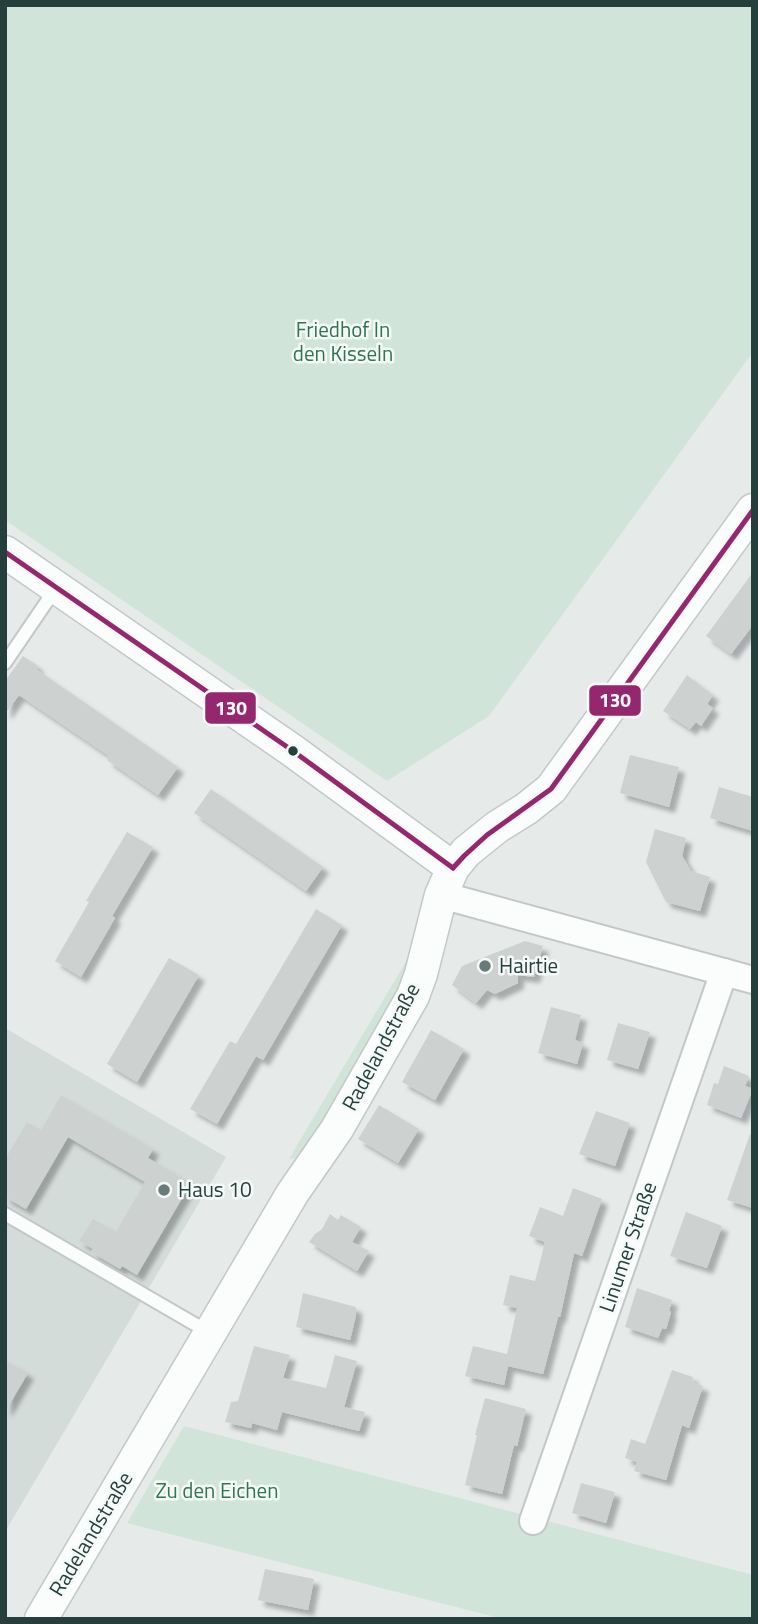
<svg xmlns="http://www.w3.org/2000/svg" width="758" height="1624" font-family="'Titillium Web',sans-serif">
	<defs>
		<filter id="shadow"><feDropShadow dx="6" dy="6" stdDeviation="2" flood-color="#0004"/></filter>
	</defs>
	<rect width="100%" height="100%" fill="#e6ebea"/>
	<polygon fill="#d4dcda" points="5,1028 226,1157 5,1532"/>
	<g fill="#d0e4d9">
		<polygon points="5,5 753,5 753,352 489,716 387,781 5,520"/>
		<polygon points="417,943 410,972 306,1157 289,1159"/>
		<polygon points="184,1426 753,1575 753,1619 503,1619 127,1523"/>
	</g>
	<g fill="#cdd2d1" filter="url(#shadow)">
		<polygon points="753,572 753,625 731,654 706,636"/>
		<polygon points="23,656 38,666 36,669 178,767 158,795 107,760 109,756 19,695 5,714 5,681"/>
		<polygon points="687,675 713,695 707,704 713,708 701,726 696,722 690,729 663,711"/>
		<polygon points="630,755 679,767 669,807 620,793"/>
		<polygon points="719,787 753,797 753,831 710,818"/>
		<polygon points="211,789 323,867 306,891 194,813"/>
		<polygon points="655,829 686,838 682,856 691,871 710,877 700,911 666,902 646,862"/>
		<polygon points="127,832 153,847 112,916 115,918 81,977 55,961 89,902 86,901"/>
		<polygon points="316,909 342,925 263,1060 256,1056 217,1124 190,1109 230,1041 236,1044"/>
		<polygon points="525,941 543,946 534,977 518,975 518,983 495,994 487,990 476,1003 452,985 462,966"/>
		<polygon points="169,958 199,975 137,1082 107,1064"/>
		<polygon points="551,1007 581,1015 575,1040 583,1043 577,1064 538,1053"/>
		<polygon points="618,1023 650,1032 638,1069 607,1060"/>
		<polygon points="431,1030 464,1049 435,1100 402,1082"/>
		<polygon points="724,1066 749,1076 745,1086 753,1089 741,1118 707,1105 714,1083 718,1084"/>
		<polygon points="61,1095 153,1149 148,1158 191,1183 137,1275 122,1266 120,1269 91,1252 93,1249 79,1241 93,1219 116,1232 145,1182 68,1137 26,1209 5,1197 5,1159 27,1122 41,1130"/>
		<polygon points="379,1105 419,1129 398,1163 358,1139"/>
		<polygon points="596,1111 630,1123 615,1166 579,1154"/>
		<polygon points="750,1134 753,1135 753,1208 727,1200"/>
		<polygon points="573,1188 602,1199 582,1256 574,1253 560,1317 558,1317 543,1374 508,1366 504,1385 465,1376 473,1346 507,1354 517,1308 503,1305 510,1275 535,1281 545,1242 529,1236 540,1207 563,1216"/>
		<polygon points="686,1212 722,1226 707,1268 670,1256"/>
		<polygon points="330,1214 338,1220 341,1215 361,1227 352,1242 369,1251 357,1271 309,1242 315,1234 322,1229"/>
		<polygon points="637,1288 672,1300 669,1311 671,1312 666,1329 662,1328 658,1338 625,1327"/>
		<polygon points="303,1293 356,1307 356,1315 350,1340 296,1327"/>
		<polygon points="254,1346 290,1355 283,1378 326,1388 335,1355 357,1361 344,1407 365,1412 359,1431 282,1412 277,1430 252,1423 251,1428 225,1422 231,1402 238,1401"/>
		<polygon points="5,1360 28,1373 5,1412"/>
		<polygon points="672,1370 693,1377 692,1382 703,1386 689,1428 682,1425 666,1480 634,1471 637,1462 625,1458 631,1439 645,1444"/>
		<polygon points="485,1398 526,1409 517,1446 514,1445 502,1494 465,1485 477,1435 475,1435"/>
		<polygon points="581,1483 615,1492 606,1523 572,1513"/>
		<polygon points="265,1569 314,1579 308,1610 258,1600"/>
	</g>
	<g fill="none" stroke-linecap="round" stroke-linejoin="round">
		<g stroke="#c3c8c7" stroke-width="16">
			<g id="service">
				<polyline points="5,663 56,588"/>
				<polyline points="5,1214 210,1333"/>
			</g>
		</g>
		<g stroke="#c3c8c7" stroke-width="30">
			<g id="minor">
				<polyline points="441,895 753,980"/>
				<polyline points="533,1521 724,972"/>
			</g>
		</g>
		<g stroke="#c3c8c7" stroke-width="35">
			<g id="tertiary">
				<polyline points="5,552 293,751 453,868"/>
				<polyline points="41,1619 292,1194 337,1129 413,996 421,974 441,895 453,868 466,852 497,827 526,809 551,789 753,510"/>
			</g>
		</g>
		<use href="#service" stroke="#fbfcfc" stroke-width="12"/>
		<use href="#minor" stroke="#fbfcfc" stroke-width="26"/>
		<use href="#tertiary" stroke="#fbfcfc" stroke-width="32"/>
		<g stroke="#f5faf8" stroke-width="10">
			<g id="bus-1">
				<polyline points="5,552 293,751 453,868"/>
				<polyline points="453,868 464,856 487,835 551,789 753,510"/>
			</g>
		</g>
		<use href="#bus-1" stroke="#95276e" stroke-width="5"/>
	</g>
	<circle fill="#243f3c" stroke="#f5faf8" stroke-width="2.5" cx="293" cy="751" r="6"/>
	<g fill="#687b79" stroke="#f5faf8" stroke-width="2.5">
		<circle cx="485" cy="966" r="7"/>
		<circle cx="164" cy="1190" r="7"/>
	</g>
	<g text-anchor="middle" stroke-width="5" stroke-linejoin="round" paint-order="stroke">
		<g font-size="21" fill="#2f7554" stroke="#f5faf8">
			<text x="343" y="337">Friedhof In<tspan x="343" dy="24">den Kisseln</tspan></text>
			<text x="217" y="1498">Zu den Eichen</text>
		</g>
		<g font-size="21" fill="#243f3c" stroke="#f5faf8" text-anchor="start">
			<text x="499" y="973">Hairtie</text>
			<text x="178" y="1197">Haus 10</text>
		</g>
		<g font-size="21" fill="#243f3c" stroke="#f5faf8">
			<text transform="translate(381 1047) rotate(-62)" y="7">Radelandstraße</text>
			<text transform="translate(628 1247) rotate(-71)" y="7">Linumer Straße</text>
			<text transform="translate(91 1534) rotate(-59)" y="7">Radelandstraße</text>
		</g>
	</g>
	<g stroke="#f5faf8" stroke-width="2.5">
		<rect x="588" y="684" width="54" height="33" rx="7" fill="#95276e"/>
		<rect x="204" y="691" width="53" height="34" rx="7" fill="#95276e"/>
	</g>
	<g font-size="19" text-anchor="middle" font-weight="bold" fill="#fff">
		<text x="615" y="707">130</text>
		<text x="231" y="715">130</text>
	</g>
	<rect width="758" height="1624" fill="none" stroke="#243f3c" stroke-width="14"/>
</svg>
